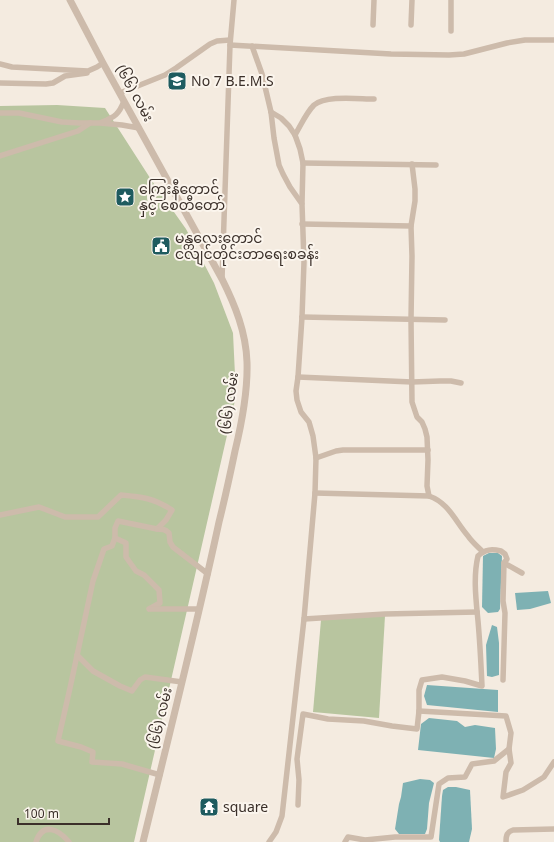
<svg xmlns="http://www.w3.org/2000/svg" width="554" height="842" font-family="'Noto Sans','Noto Sans Myanmar',sans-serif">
	<rect width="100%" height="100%" fill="#f4ebe0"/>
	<g fill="#b8c59f">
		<polygon points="57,105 105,108 152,181 186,229 214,283 233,333 236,396 134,842 0,842 0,106"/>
		<polygon points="385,616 379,718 313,712 321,620"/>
	</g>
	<g fill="#7eb1b3">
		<polygon points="489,553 498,553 502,556 500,609 498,612 488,613 482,607 483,556"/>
		<polygon points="548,591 551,603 530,609 517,610 515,593"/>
		<polygon points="492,625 497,627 499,643 499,675 492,677 487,676 486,645"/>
		<polygon points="427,685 498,690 498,712 427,705 424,696"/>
		<polygon points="429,718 457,721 465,727 475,725 495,728 496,749 494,758 418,750 421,724"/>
		<polygon points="420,779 430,780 434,783 429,803 427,829 425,834 399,834 395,829 399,804 401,797 403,783"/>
		<polygon points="448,787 456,787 470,790 472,829 469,842 440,842 439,840 442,796 443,790"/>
	</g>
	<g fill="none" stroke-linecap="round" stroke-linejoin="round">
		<g stroke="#cdbbab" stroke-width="5.5">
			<polyline points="373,25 374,0"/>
			<polyline points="411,25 412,0"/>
			<polyline points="451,31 451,0"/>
			<polyline points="230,45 391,54 449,55 464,54 507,43 525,40 554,40"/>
			<polyline points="252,46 262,74 271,112 274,138 279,165 283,174 290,187 302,204 304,262 302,317 298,377 296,391 297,400 301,412 309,422 313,436 316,458 315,493 304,619 282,816 276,832 269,842"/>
			<polyline points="0,64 12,67 88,71 97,67 103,63"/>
			<polyline points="0,83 46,84 53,83 65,76 87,73"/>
			<polyline points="120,93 165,75 176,68 210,44 217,41 230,40"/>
			<polyline points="271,112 281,118 289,126 295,135 300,149 303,163 302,203"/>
			<polyline points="0,113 19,113 62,122 80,123 100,123 122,125 139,128"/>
			<path d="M102,122C115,117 119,114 124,101"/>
			<path d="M295,135C301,125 306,113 314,105C326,95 358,99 374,99"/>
			<polyline points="0,156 78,131 90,123"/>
			<polyline points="303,163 436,165"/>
			<path d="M302,224L411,226L412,256L411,320L412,402L417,417L422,422L425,429L427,437L428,460L427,486L429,496C449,503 455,521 468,536C472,542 478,547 483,552"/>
			<polyline points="411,226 415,201 415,189 412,164"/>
			<polyline points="222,279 230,45 234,0"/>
			<polyline points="302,317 445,320"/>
			<polyline points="298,377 412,382 440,381 451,381 461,383"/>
			<polyline points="316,458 336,451 343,450 428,450"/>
			<polyline points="315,493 429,496"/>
			<path d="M0,515L39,507L65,517H98L121,495C143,497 153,498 172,510L166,520L157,529L118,521L115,528V538L112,546L104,549L93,581L70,688L58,741L81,747L93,752L92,762L122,764L160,775"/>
			<path d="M157,529C162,529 165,529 169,533L170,542L173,547L208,574"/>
			<polyline points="115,538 126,543 126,557 136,571 144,575 159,590 160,603 149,609"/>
			<polyline points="504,563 522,573"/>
			<polyline points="151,609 199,609"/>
			<polyline points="304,619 385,614 477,612"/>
			<polyline points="77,655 93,671 120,686 132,691 140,680 145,677 182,682"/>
			<polyline points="419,711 506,716 511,733 509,749 511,763 506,772 503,797 523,790 544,777 554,762"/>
			<path d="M298,805L299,780L297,759L303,714L328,719L364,721L392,726L417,729L419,711V690L422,680L442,677L465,681L482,686C481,664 480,643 478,621C476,600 473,577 478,556C485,549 492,549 501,551L505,554L507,559L504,563L503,601L505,613L503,680"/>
			<path d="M36,842C43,821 59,830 69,842"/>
			<polyline points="345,842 348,837 365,840 395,837 431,837 439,784 448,778 465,777 472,764 494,761 509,749"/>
			<path d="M506,842C506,835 507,832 513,830L554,829"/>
		</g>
		<path stroke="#cdbbab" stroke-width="7" d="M70,0L103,63L222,279C235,305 246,332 247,362C248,392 242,422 235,451C230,475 225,498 219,522C196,629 169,735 143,842"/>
	</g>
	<defs>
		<g id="school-square" transform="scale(1)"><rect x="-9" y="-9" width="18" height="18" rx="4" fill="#1e5b5f" stroke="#fbf5ed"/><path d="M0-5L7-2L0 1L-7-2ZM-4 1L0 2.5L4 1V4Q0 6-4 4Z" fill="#fff"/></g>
		<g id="sight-square" transform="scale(1)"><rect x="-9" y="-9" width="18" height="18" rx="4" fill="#1e5b5f" stroke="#fbf5ed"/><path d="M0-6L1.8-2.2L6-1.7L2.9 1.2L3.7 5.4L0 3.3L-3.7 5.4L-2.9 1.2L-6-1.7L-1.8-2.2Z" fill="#fff"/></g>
		<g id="civic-square" transform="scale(1)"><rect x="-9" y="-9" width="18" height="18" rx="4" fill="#1e5b5f" stroke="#fbf5ed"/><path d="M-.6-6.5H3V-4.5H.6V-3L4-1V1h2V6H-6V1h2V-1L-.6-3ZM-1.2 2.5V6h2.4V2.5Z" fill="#fff"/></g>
		<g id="temple-square" transform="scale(1)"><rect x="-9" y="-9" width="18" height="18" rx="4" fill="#1e5b5f" stroke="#fbf5ed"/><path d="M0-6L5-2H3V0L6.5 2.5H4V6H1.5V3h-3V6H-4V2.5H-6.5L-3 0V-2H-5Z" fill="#fff"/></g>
	</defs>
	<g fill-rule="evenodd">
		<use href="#school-square" x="177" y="81"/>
		<use href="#sight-square" x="125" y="197"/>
		<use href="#civic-square" x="161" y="246"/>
		<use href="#temple-square" x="209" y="807"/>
	</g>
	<g text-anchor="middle" stroke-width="4" stroke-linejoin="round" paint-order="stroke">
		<g font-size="14" fill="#3b302a" stroke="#fbf5ed" text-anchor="start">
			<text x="191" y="86">No 7 B.E.M.S</text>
			<text x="139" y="194">ကြေးနီတောင်<tspan x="139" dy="16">နှင့် စေတီတော်</tspan></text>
			<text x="175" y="243">မန္တလေးတောင်<tspan x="175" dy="16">ငလျင်တိုင်းတာရေးစခန်း</tspan></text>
			<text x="223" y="812">square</text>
		</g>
		<g font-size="14" fill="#3b302a" stroke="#fbf5ed">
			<text transform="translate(135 93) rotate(61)" y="5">(၆၆) လမ်း</text>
			<text transform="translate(229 403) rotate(-82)" y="5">(၆၆) လမ်း</text>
			<text transform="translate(160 718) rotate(-77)" y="5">(၆၆) လမ်း</text>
		</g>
	</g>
	<path d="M18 818v6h91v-6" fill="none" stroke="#3b302a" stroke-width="2"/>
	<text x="24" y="818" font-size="12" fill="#3b302a" stroke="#fbf5ed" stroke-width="3" paint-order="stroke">100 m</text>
</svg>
